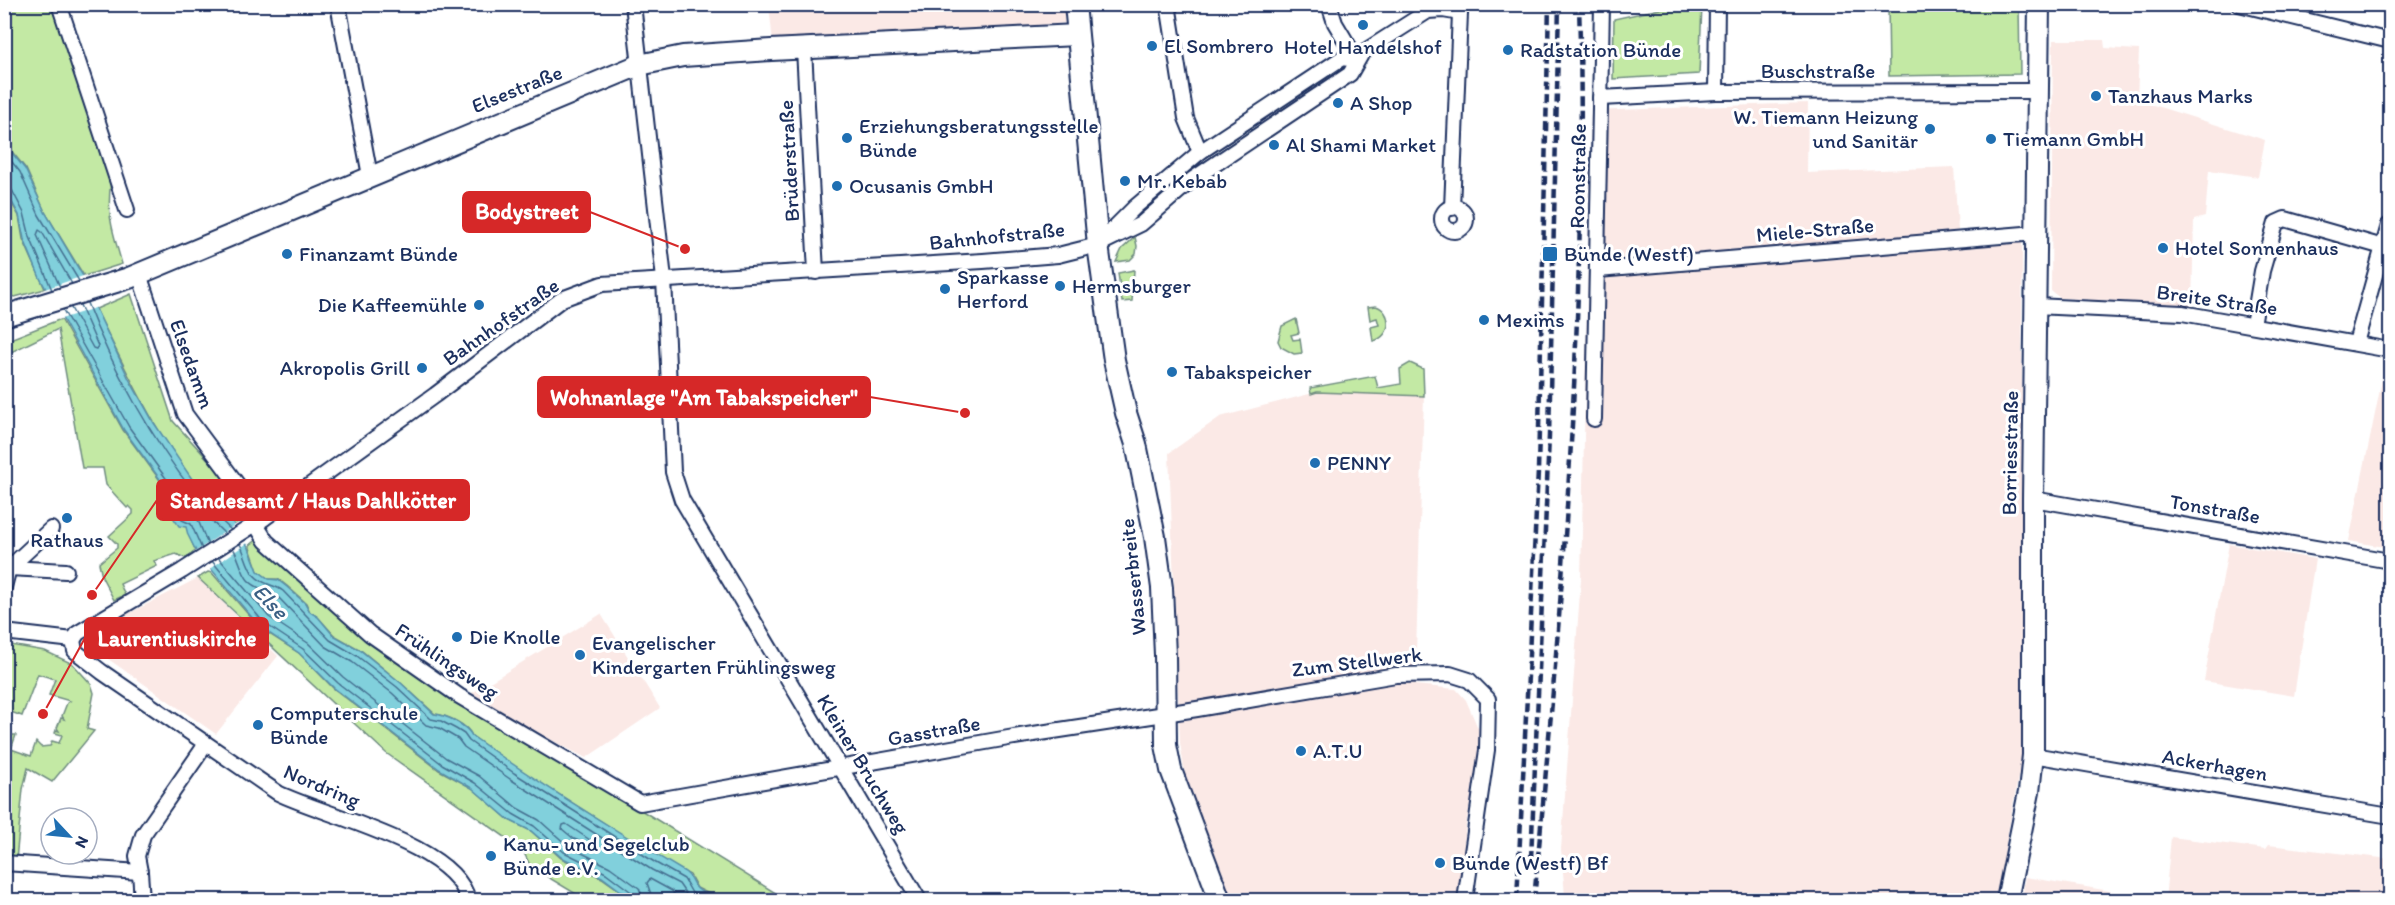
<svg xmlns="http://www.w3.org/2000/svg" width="2395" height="905" font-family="Itim,sans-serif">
	<rect width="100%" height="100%" fill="#fff"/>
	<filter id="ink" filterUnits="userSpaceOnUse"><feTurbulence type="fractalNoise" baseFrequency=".0167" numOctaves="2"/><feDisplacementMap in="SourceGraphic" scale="12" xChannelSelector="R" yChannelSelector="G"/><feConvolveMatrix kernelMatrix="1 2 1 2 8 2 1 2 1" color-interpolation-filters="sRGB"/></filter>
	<g filter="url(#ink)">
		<g fill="#fbe9e6">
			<polygon points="769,5 1063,5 1065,23 915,37 773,43"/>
			<polygon points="2053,40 2104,40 2105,48 2139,50 2137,100 2265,140 2258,177 2209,170 2205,217 2194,220 2192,306 2060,298 2051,291"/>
			<polygon points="1808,103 1807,173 1954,167 1959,246 2022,240 2022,755 1996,900 1544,900 1565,896 1561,849 1581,579 1591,111"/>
			<polygon points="2386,360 2390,361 2390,548 2349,541"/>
			<polygon points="1317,392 1424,396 1415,685 1456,689 1466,700 1480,733 1476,779 1466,824 1459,900 1230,900 1187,787 1180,743 1169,453 1220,417"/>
			<polygon points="2229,544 2315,559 2294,696 2204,681"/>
			<polygon points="198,578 278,656 216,734 88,645 86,639 89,634"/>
			<polygon points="601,614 660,708 586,758 467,696"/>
			<polygon points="2171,837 2265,849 2268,845 2390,859 2390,900 2022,900 2025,877 2165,900"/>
		</g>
		<g fill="#c3e9a4" stroke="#6f8c81" stroke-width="1.5">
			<path d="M4,5H51L111,181C106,215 113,232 122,264L84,276L45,212L26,169L5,143Z"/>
			<polygon points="1678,5 1702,5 1699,74 1613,79 1614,19"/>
			<polygon points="1888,5 2019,5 2020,74 1889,76"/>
			<polygon points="4,190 19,216 23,239 45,289 15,297 5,295"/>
			<polygon points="1135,237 1137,246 1136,254 1130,260 1116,262 1122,249"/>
			<polygon points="1134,270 1132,301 1122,302 1118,273"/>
			<path d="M131,294L173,421L224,477L245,514L244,518L235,525C170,468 133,385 96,309Z"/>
			<path d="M1376,306C1391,310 1394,336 1373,341L1371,327L1379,325L1377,318L1370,320L1368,307Z"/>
			<path d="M61,319L123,430L173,498C174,510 183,517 187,528C189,536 192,543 196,551L185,558L176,554L154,561L157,566L120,584L125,595L114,600L102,577L99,563L117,548V544L109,536L133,514V510L129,506L127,508L106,485L103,468H82L58,329L5,355V341Z"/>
			<polygon points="1296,319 1299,333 1291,335 1293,340 1300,339 1302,353 1294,354 1281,347 1278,341 1282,326"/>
			<polygon points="1410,363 1423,369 1424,396 1317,392 1311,394 1310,388 1375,376 1378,388 1401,384 1400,369"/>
			<path d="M258,539L342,617L636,807L787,900L719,899L697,888L690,875L659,858L517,768L472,736C468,725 447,715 435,714L401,683L361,650L334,635L318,617L310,612L306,603L287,586L278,579H269L258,571L250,548V545Z"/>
			<polygon points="208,572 212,573 260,628 299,653 333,688 439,770 472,788 509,820 531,831 561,858 602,878 633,900 586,900 531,867 522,849 386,753 198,578"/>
			<polygon points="5,644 45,651 73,664 91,684 94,693 87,729 94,731 52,782 28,768 23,789 16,860 5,859 5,731 9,735 16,735 11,749 31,756 36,742 41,747 50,746 52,741 59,743 62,735 55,733 56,730 59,731 57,728 61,718 64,719 62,716 67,703 70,701 49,695 55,679 38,674 22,716 8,711 5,722"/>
		</g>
		<path fill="#81d0dc" stroke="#5890aa" stroke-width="1.5" d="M4,143L25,169L45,212L83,276L96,309L129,379L154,423L200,491L235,525L249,548L258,571L269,579L278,580L287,587L305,603L310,612L318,617L333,635L360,650L401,683L434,714C446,715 467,725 472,736C541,785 613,829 685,872C691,876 691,881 695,886C702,896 722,899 733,900H633L602,877L561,857L531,831L509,820L472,788L439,769L334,688L299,653L260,627L196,551L188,535L186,527L179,526L170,513L174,508L173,497L124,430L40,278L24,239L19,215L5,189Z"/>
		<g fill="#fff">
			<polygon points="86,275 98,307 58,320 42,290"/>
			<polygon points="238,523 249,542 208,570 193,553"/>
		</g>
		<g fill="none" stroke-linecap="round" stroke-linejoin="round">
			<g stroke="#446f90" stroke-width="1.5">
				<polyline points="4,152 20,172 39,215 79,281"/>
				<polyline points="4,188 12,190 24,213 30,237 52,290"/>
				<polyline points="60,287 37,235 39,230 42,232 72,284"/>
				<path d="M87,303C111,366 153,441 195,494C206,507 219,518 231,530"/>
				<polyline points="71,308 93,348 96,349 98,346 80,305"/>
				<polyline points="63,310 129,427 178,495 179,515 182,520 191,524 202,549"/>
				<path d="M240,544C245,553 247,567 254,575C262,585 274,584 283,591L330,640L357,656L397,687L431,719L441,721L456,729L464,734L469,741L514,773L656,863L684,879L692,893L709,900"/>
				<polyline points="208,545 198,520 187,512 188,501 192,502 225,534"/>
				<path d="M233,548C239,557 241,572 248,580C257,590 269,590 278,597L325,646L352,662L392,693L426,725L439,728L458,739L464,747L510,779L652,870L679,884L690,900"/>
				<polyline points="218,557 269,617 308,643 343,677 446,758 479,776 517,808 539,820 568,846 610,867 639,888 644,900"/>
				<polyline points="212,561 264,623 303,649 338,683 442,764 475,783 513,814 534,826 564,852 606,873 634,894 636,900"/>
				<polygon points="563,825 566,824 590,840 591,844 588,845 574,839 562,829"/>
				<polyline points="653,900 647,883 650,879 672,891 678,900"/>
			</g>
			<g stroke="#1b2f5e" stroke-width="18">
				<g id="street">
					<polyline points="59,4 127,210"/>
					<polyline points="338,4 370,176"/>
					<polyline points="633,4 664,279 673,472 682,500 919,900"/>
					<polyline points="1168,4 1186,118 1200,152"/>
					<polyline points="1329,4 1335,23 1357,60"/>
					<polyline points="2239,4 2390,41"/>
					<polyline points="804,49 816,272"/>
					<polyline points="1716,92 1717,4"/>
					<polyline points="1600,98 1716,92 2037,91"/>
					<circle cx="1454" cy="219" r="12"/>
					<polyline points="1452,208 1460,13"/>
					<polyline points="1105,237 1135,207 1200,152 1342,58 1357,60"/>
					<polyline points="1598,270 2036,233"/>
					<polyline points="139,274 185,414 263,519"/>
					<polyline points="2035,306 2182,313 2390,350"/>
					<polyline points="2253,325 2262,271 2276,223 2285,219 2383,247"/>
					<polyline points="2356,343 2389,225"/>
					<polyline points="1594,419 1602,4"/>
					<polyline points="2033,499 2390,561"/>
					<polyline points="255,523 266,541 370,634 459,696 640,803 1014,737 1197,709 1396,675 1450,674 1469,680 1488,699 1487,750 1465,900"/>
					<polyline points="9,568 66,571"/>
					<polyline points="4,587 9,568 51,529"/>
					<polyline points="4,632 73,640"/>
					<polyline points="73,640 78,633 182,571 263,519 435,395 562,299 602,284 983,261 1058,255 1098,245 1141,224 1193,179 1350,74 1362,53 1428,11 1443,10 1460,13"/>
					<path d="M73,640L75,651L102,672L278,793C327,817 455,844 468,900"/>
					<polyline points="2033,755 2390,816"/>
					<polyline points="4,863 140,872 142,900"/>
					<polyline points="140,872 137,856 143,835 206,744"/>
				</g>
			</g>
			<g stroke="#1b2f5e" stroke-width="24">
				<g id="secondary">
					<polyline points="1075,4 1098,245 1114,360 1126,413 1136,444 1155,537 1162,588 1165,655 1166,745 1171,770 1220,900"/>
					<polyline points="4,316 129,278 639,65 683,56 771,50 1077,35"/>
					<polyline points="2007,900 2029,792 2033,755 2033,499 2039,4"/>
				</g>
			</g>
			<use href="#street" stroke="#fff" stroke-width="14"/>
			<use href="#secondary" stroke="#fff" stroke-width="20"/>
			<g stroke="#1b2f5e" stroke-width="4.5" stroke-dasharray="9 4.5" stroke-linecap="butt">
				<polyline points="1531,859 1549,436 1559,4"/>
				<polyline points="1517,900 1538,471 1549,4"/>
				<path d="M1534,900C1562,603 1588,304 1579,4"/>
			</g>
		</g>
	</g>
	<g fill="#1f6fb2" stroke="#fff" stroke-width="2">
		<circle cx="1363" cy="25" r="6"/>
		<circle cx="1152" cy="46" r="6"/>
		<circle cx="1508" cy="50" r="6"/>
		<circle cx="2096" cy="96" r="6"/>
		<circle cx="1338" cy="103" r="6"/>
		<circle cx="1930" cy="129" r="6"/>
		<circle cx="847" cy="138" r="6"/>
		<circle cx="1991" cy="139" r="6"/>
		<circle cx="1274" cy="145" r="6"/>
		<circle cx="1125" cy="181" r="6"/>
		<circle cx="837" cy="186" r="6"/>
		<circle cx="2163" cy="248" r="6"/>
		<circle cx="287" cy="254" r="6"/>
		<rect x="1542" y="246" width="16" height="16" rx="3"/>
		<circle cx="1060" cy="286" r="6"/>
		<circle cx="945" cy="289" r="6"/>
		<circle cx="479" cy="305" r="6"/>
		<circle cx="1484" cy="320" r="6"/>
		<circle cx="422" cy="368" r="6"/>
		<circle cx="1172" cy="372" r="6"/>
		<circle cx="1315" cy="463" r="6"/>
		<circle cx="67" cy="518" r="6"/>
		<circle cx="457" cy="637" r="6"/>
		<circle cx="580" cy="655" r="6"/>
		<circle cx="258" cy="725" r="6"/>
		<circle cx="1301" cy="751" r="6"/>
		<circle cx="491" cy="856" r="6"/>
		<circle cx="1440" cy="863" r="6"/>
	</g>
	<g text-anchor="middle" stroke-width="6" stroke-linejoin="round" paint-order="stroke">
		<g font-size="21" fill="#1b2f5e" stroke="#fff" text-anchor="start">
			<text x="1164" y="53">El Sombrero</text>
			<text x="1363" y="54" text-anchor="middle">Hotel Handelshof</text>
			<text x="1520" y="57">Radstation Bünde</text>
			<text x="2108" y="103">Tanzhaus Marks</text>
			<text x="1350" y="110">A Shop</text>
			<text x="1918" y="124" text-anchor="end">W. Tiemann Heizung<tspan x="1918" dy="24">und Sanitär</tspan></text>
			<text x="859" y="133">Erziehungsberatungsstelle<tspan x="859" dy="24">Bünde</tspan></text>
			<text x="2003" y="146">Tiemann GmbH</text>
			<text x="1286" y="152">Al Shami Market</text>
			<text x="1137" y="188">Mr. Kebab</text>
			<text x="849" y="193">Ocusanis GmbH</text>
			<text x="2175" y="255">Hotel Sonnenhaus</text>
			<text x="299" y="261">Finanzamt Bünde</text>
			<text x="1564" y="261">Bünde (Westf)</text>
			<text x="957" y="284">Sparkasse<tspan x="957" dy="24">Herford</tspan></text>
			<text x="1072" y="293">Hermsburger</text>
			<text x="467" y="312" text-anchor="end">Die Kaffeemühle</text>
			<text x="1496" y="327">Mexims</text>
			<text x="410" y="375" text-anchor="end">Akropolis Grill</text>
			<text x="1184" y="379">Tabakspeicher</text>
			<text x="1327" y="470">PENNY</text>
			<text x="67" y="547" text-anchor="middle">Rathaus</text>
			<text x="469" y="644">Die Knolle</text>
			<text x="592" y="650">Evangelischer<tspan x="592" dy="24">Kindergarten Frühlingsweg</tspan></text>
			<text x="270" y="720">Computerschule<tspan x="270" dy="24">Bünde</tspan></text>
			<text x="1313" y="758">A.T.U</text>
			<text x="503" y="851">Kanu- und Segelclub<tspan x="503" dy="24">Bünde e.V.</tspan></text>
			<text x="1452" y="870">Bünde (Westf) Bf</text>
		</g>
		<g font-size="21" fill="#1b2f5e" stroke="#fff">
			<text x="1818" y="78">Buschstraße</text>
			<text transform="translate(517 89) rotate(-22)" y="7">Elsestraße</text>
			<text transform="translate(789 161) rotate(-93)" y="7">Brüderstraße</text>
			<text transform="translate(1578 176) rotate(-89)" y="7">Roonstraße</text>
			<text transform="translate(1815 230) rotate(-5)" y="7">Miele-Straße</text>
			<text transform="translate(997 236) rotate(-6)" y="7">Bahnhofstraße</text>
			<text transform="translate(2217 300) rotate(8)" y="7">Breite Straße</text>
			<text transform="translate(501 322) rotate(-35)" y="7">Bahnhofstraße</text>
			<text transform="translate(192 364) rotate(70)" y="7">Elsedamm</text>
			<text transform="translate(2010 453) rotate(-89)" y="7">Borriesstraße</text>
			<text transform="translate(2215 509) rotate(10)" y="7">Tonstraße</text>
			<text transform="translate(1133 577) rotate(-96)" y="7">Wasserbreite</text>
			<text transform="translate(447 661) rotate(34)" y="7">Frühlingsweg</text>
			<text transform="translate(1357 662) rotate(-7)" y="7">Zum Stellwerk</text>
			<text transform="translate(934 731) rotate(-10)" y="7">Gasstraße</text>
			<text transform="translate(863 764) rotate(59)" y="7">Kleiner Bruchweg</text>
			<text transform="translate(2215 765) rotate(10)" y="7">Ackerhagen</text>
			<text transform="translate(322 786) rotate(23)" y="7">Nordring</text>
		</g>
		<g font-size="22" font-style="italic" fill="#3a5f84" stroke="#fff">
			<text transform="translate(271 601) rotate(46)" y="8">Else</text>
		</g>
	</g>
	<path fill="none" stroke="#d62828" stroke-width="2" d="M685 249L590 212M965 413L870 397M92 595L157 500M43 714L85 638"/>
	<g fill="#d62828" stroke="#fff" stroke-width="2">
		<circle cx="685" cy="249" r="6"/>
		<circle cx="965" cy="413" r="6"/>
		<circle cx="92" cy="595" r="6"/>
		<circle cx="43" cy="714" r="6"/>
	</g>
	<g fill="#d62828" stroke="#d62828" stroke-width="2">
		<rect x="463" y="192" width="127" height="40" rx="6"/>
		<rect x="538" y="377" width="332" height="40" rx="6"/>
		<rect x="157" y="480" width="312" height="40" rx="6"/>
		<rect x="85" y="618" width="183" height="40" rx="6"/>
	</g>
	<g font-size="22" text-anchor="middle" font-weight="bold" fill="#fff">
		<text x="527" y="219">Bodystreet</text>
		<text x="704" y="405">Wohnanlage "Am Tabakspeicher"</text>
		<text x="313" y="508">Standesamt / Haus Dahlkötter</text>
		<text x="177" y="646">Laurentiuskirche</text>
	</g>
	<rect width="2395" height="905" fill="none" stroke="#fff" stroke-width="24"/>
	<rect x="12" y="12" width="2371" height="881" fill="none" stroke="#1b2f5e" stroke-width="2" filter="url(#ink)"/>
	<g transform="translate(69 836) rotate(116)"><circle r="28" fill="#ffffff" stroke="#a4acbf" stroke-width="1.5"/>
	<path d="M0-4.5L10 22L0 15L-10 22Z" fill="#1f6fb2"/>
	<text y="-9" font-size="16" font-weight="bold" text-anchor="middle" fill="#1b2f5e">N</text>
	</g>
</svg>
